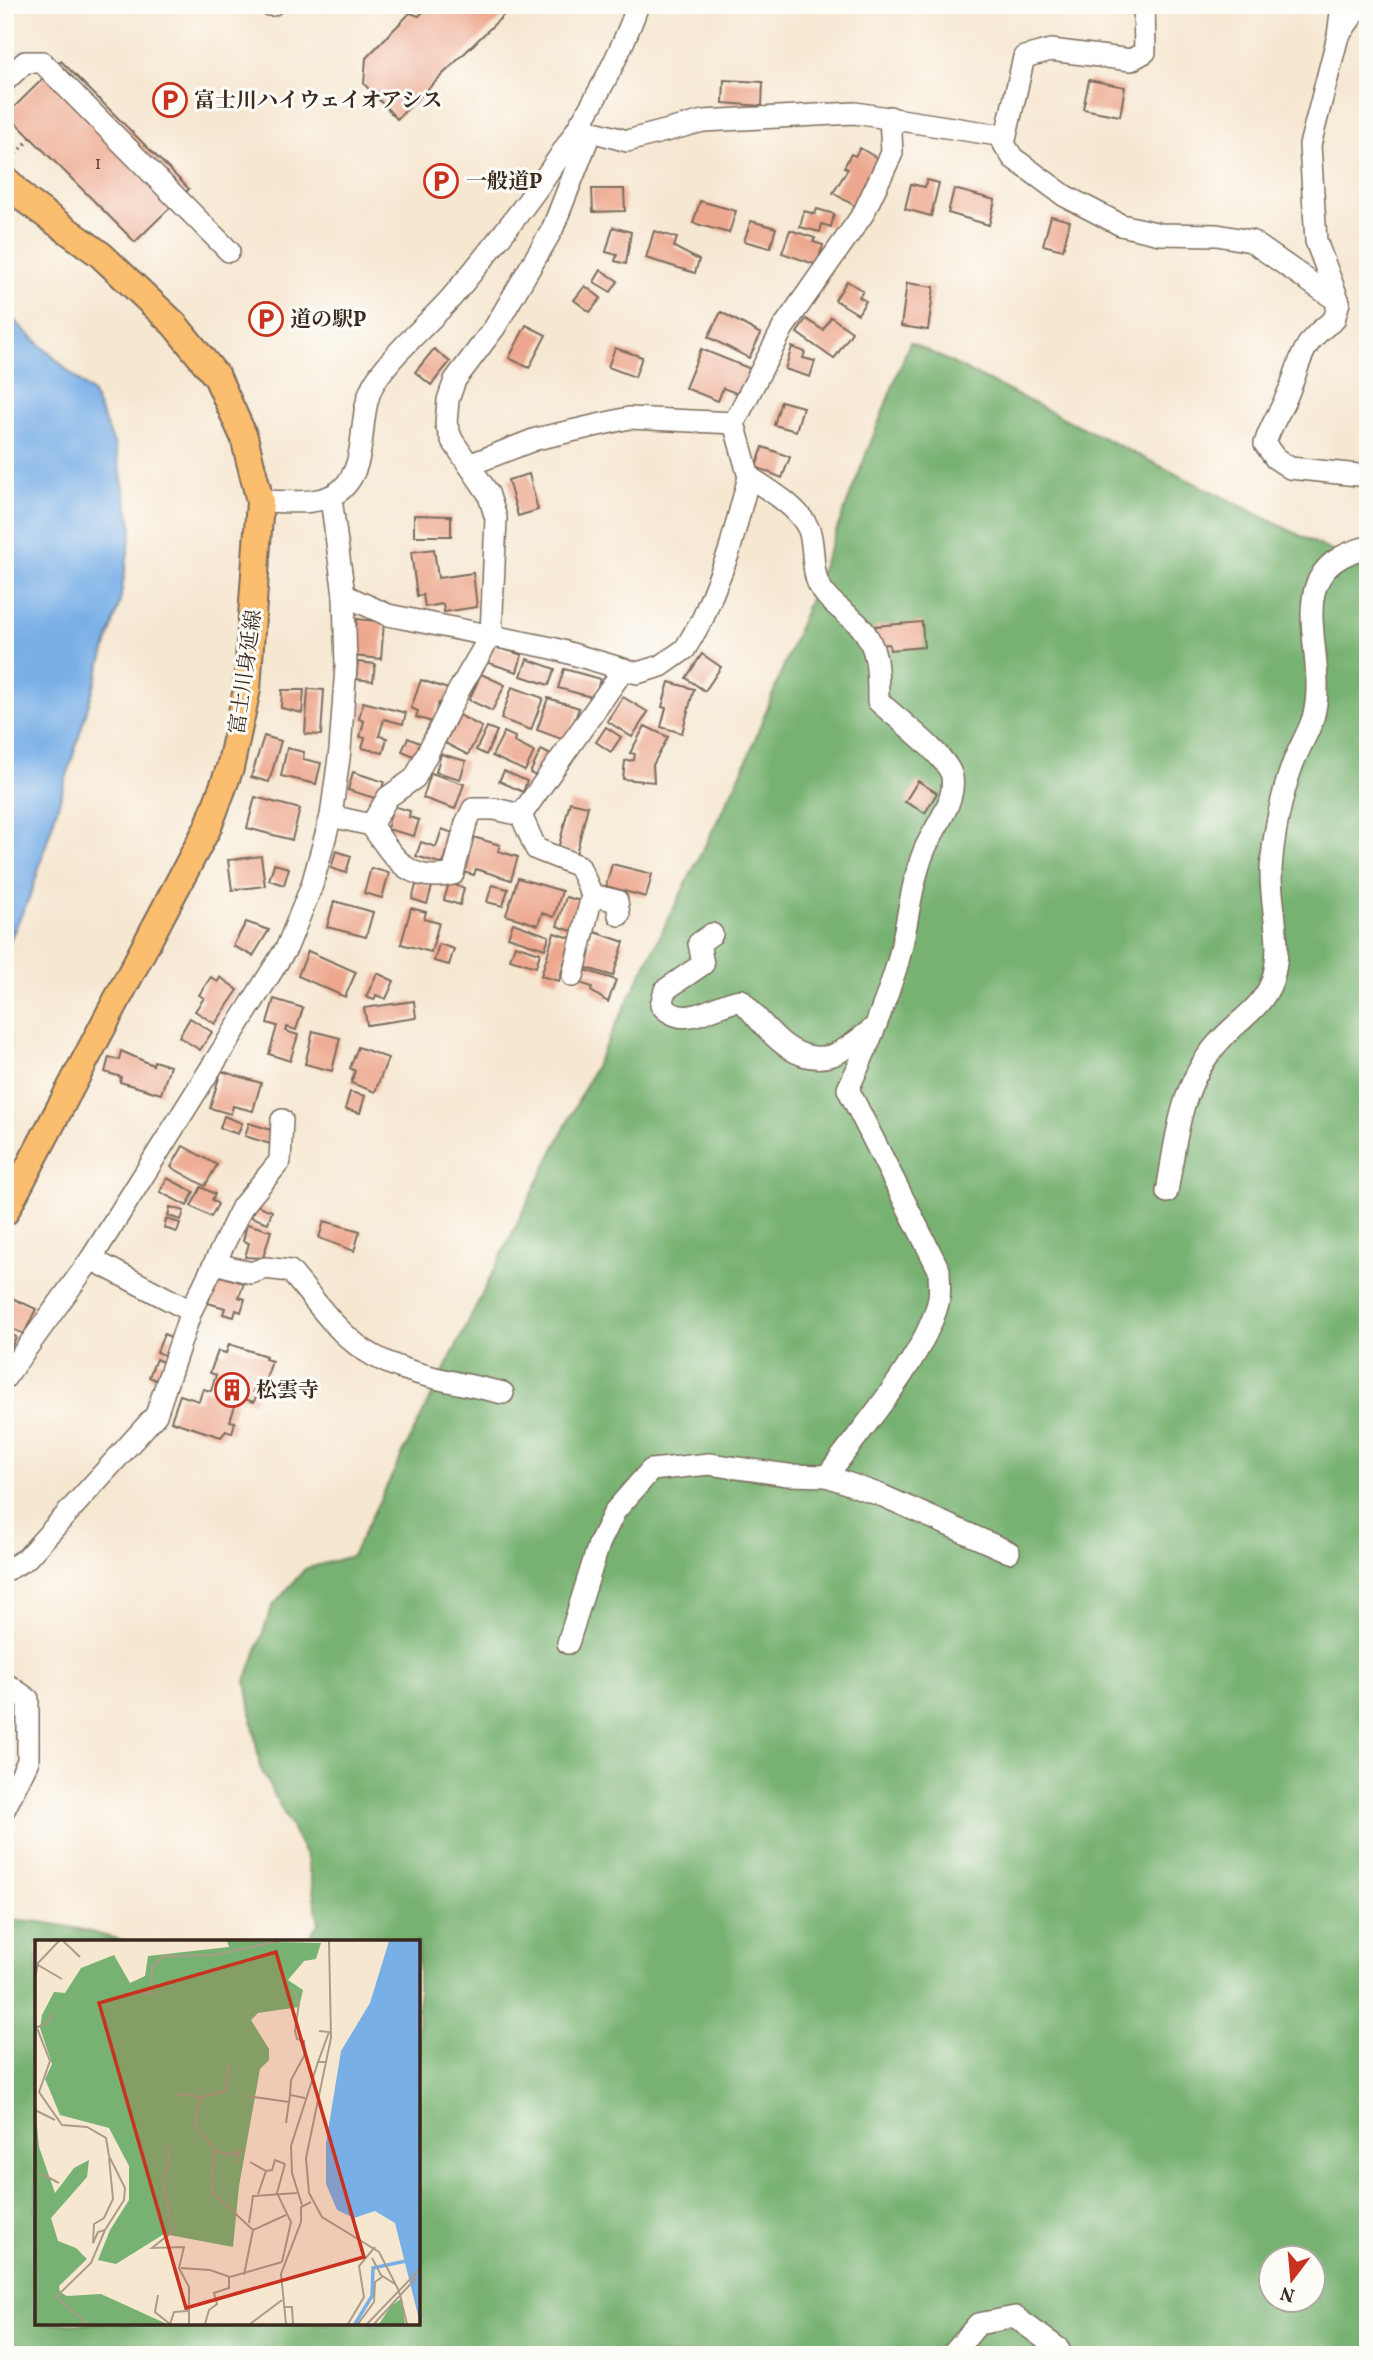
<svg xmlns="http://www.w3.org/2000/svg" width="1373" height="2360" font-family="Vollkorn,'Noto Serif JP',serif">
	<rect width="100%" height="100%" fill="#fdfcf7"/>
	<filter id="ink" filterUnits="userSpaceOnUse"><feTurbulence type="fractalNoise" baseFrequency=".0143" numOctaves="2"/><feDisplacementMap in="SourceGraphic" scale="14" xChannelSelector="R" yChannelSelector="G"/><feConvolveMatrix kernelMatrix="1 2 1 2 8 2 1 2 1" color-interpolation-filters="sRGB"/></filter>
	<filter id="wash" filterUnits="userSpaceOnUse"><feTurbulence type="fractalNoise" baseFrequency=".00686" numOctaves="4" result="noise"/><feDisplacementMap in="SourceGraphic" scale="28" xChannelSelector="R" yChannelSelector="G"/><feGaussianBlur stdDeviation="1.57" result="paint"/><feColorMatrix in="noise" values="0 0 0 0 0 0 0 0 0 0 0 0 0 0 0 0 0 1.4 0 .05"/><feComposite in="paint" operator="in"/></filter>
	<g filter="url(#wash)">
		<rect width="100%" height="100%" fill="#f6e7d1"/>
		<path fill="#78b272" stroke="#5a6e48" stroke-width="2" fill-rule="evenodd" d="M910,342L1368,569V2355H5V1920C46,1919 88,1931 127,1942H37V2323H418V1942H306L319,1922L307,1858L260,1767L246,1681L272,1607L305,1569L352,1556L745,765ZM1272,2258H1314V2300H1272Z"/>
		<polygon fill="#78afe7" stroke="#5a6c82" stroke-width="2" points="5,312 93,394 115,446 132,528 120,601 32,891 5,951"/>
		<g id="blocks">
			<g fill="#eda78e">
				<polygon points="430,5 514,5 397,119 364,84 366,58 410,13 419,16"/>
				<polygon points="61,61 189,189 135,242 7,114"/>
				<polygon points="724,80 763,82 762,106 723,103"/>
				<polygon points="1089,80 1125,87 1120,116 1083,109"/>
				<polygon points="860,148 882,161 855,206 833,193 848,169 844,167 851,154 855,156"/>
				<polygon points="927,180 939,183 931,216 905,209 911,184 925,187"/>
				<polygon points="592,189 624,189 625,211 593,212"/>
				<polygon points="954,189 995,200 989,225 948,213"/>
				<polygon points="700,201 736,211 729,233 693,223"/>
				<polygon points="817,209 834,214 831,227 822,224 820,232 800,227 804,211 815,214"/>
				<polygon points="1051,216 1070,221 1063,250 1043,245"/>
				<polygon points="751,221 776,228 770,248 744,241"/>
				<polygon points="613,227 631,232 626,264 615,261 617,255 606,252"/>
				<polygon points="790,230 815,238 813,242 823,245 817,265 782,253"/>
				<polygon points="654,231 677,238 674,247 699,260 695,273 646,258"/>
				<polygon points="601,270 618,281 611,292 594,282"/>
				<polygon points="847,281 863,291 859,297 866,301 858,314 835,300"/>
				<polygon points="907,283 934,287 928,330 901,326"/>
				<polygon points="585,286 601,298 590,312 574,300"/>
				<polygon points="721,312 761,334 749,358 708,337"/>
				<polygon points="831,317 852,332 834,359 797,333 806,319 823,330"/>
				<polygon points="526,325 546,335 529,368 509,358"/>
				<polygon points="792,347 805,352 803,358 815,361 810,377 785,369"/>
				<polygon points="615,348 642,357 635,377 608,367"/>
				<polygon points="434,349 450,362 431,385 415,372"/>
				<polygon points="701,349 751,369 741,395 723,388 718,401 685,388"/>
				<polygon points="781,401 803,407 796,431 774,425"/>
				<polygon points="763,447 790,457 782,478 756,467"/>
				<polygon points="529,474 538,510 518,516 508,480"/>
				<polygon points="414,515 451,516 451,536 414,536"/>
				<polygon points="434,549 438,578 473,573 477,607 444,612 443,604 425,607 423,595 417,596 411,552"/>
				<polygon points="357,619 384,622 381,659 353,656"/>
				<polygon points="922,622 924,647 890,650 889,644 877,645 875,626"/>
				<polygon points="494,646 522,655 517,672 489,663"/>
				<polygon points="702,654 721,667 705,691 686,678"/>
				<polygon points="527,659 555,669 549,685 521,676"/>
				<polygon points="358,662 375,664 373,681 356,679"/>
				<polygon points="564,669 600,679 595,698 558,688"/>
				<polygon points="481,674 505,685 492,711 469,700"/>
				<polygon points="421,680 451,690 446,706 439,703 432,722 416,717 418,711 411,708"/>
				<polygon points="669,682 694,689 682,733 661,727 666,708 662,707"/>
				<polygon points="512,687 543,698 531,730 501,719"/>
				<polygon points="308,689 324,690 321,735 305,734"/>
				<polygon points="282,690 304,690 302,713 281,708"/>
				<polygon points="623,697 648,712 632,737 607,721"/>
				<polygon points="548,698 579,708 567,741 537,730"/>
				<polygon points="363,702 406,713 403,724 384,719 379,736 387,738 383,753 362,748 365,738 360,737 364,721 359,719"/>
				<polygon points="459,715 482,727 468,755 445,743"/>
				<polygon points="645,726 668,737 653,765 654,782 623,779 625,761 634,760 635,754 630,753"/>
				<polygon points="487,727 497,731 486,755 476,750"/>
				<polygon points="606,727 621,737 611,752 596,742"/>
				<polygon points="504,732 515,737 514,742 534,752 525,771 492,756"/>
				<polygon points="264,736 281,741 269,782 251,777"/>
				<polygon points="408,738 422,744 416,757 402,751"/>
				<polygon points="287,748 304,752 303,759 321,763 316,784 281,776"/>
				<polygon points="541,750 551,755 540,778 530,773"/>
				<polygon points="441,754 466,761 460,779 436,772"/>
				<polygon points="504,771 527,781 523,792 499,781"/>
				<polygon points="353,772 384,782 378,799 348,790"/>
				<polygon points="431,773 464,784 455,809 423,798"/>
				<polygon points="918,781 937,793 925,813 905,802"/>
				<polygon points="255,797 300,809 292,840 247,828"/>
				<polygon points="570,802 588,806 576,854 558,849"/>
				<polygon points="393,806 410,811 409,817 419,820 414,836 387,829"/>
				<polygon points="442,829 453,833 443,864 416,856 421,842 436,847"/>
				<polygon points="473,837 500,845 498,851 518,857 511,880 476,869 474,875 463,872"/>
				<polygon points="336,851 351,856 346,873 331,868"/>
				<polygon points="261,856 265,886 232,890 228,860"/>
				<polygon points="274,864 289,868 284,885 269,880"/>
				<polygon points="612,864 652,874 646,897 606,886"/>
				<polygon points="371,868 389,873 382,898 364,893"/>
				<polygon points="518,878 562,891 554,917 542,913 538,925 506,915"/>
				<polygon points="417,882 432,887 427,904 412,899"/>
				<polygon points="449,883 464,888 460,905 444,900"/>
				<polygon points="492,885 508,889 503,906 487,902"/>
				<polygon points="566,897 581,901 572,931 557,926"/>
				<polygon points="334,901 373,912 366,937 327,927"/>
				<polygon points="411,908 426,912 424,919 439,923 431,952 401,944"/>
				<polygon points="246,922 269,930 253,956 233,946"/>
				<polygon points="513,923 549,936 545,949 508,937"/>
				<polygon points="595,932 624,942 613,976 584,967"/>
				<polygon points="554,933 571,938 559,981 541,976"/>
				<polygon points="439,944 454,949 449,965 434,961"/>
				<polygon points="515,945 540,953 536,967 510,959"/>
				<polygon points="308,951 356,972 345,997 298,976"/>
				<polygon points="585,970 616,980 608,1002 591,991 592,987 580,983"/>
				<polygon points="377,973 394,981 386,999 376,995 374,1000 366,997"/>
				<polygon points="211,977 218,982 220,977 238,990 215,1024 195,1011 204,998 199,995"/>
				<polygon points="274,999 303,1008 296,1030 287,1027 285,1031 298,1035 290,1061 269,1054 277,1026 267,1023"/>
				<polygon points="414,1001 416,1018 367,1025 364,1008"/>
				<polygon points="190,1018 212,1032 200,1050 179,1037"/>
				<polygon points="313,1031 340,1038 332,1071 305,1064"/>
				<polygon points="358,1047 388,1058 375,1092 351,1083 355,1071 350,1068"/>
				<polygon points="121,1051 153,1065 154,1061 170,1066 161,1094 120,1082 121,1077 105,1072 109,1057 119,1060"/>
				<polygon points="221,1071 261,1083 253,1111 233,1106 231,1114 210,1108"/>
				<polygon points="350,1092 365,1096 360,1113 345,1109"/>
				<polygon points="224,1116 242,1123 238,1134 220,1128"/>
				<polygon points="249,1123 274,1131 270,1144 245,1136"/>
				<polygon points="183,1146 217,1165 205,1186 171,1167"/>
				<polygon points="167,1178 194,1192 187,1206 160,1192"/>
				<polygon points="201,1187 215,1194 212,1200 218,1204 211,1217 191,1206"/>
				<polygon points="256,1205 272,1211 268,1223 251,1217"/>
				<polygon points="170,1207 184,1211 181,1220 168,1216"/>
				<polygon points="166,1219 180,1223 177,1232 164,1228"/>
				<polygon points="324,1221 360,1231 354,1251 319,1238"/>
				<polygon points="247,1224 271,1231 263,1258 245,1257 249,1243 243,1241"/>
				<polygon points="217,1275 244,1283 239,1297 245,1299 241,1312 236,1310 234,1317 223,1314 225,1308 208,1303"/>
				<polygon points="10,1297 36,1309 24,1334 5,1326 5,1307"/>
				<polygon points="5,1332 16,1337 5,1361"/>
				<polygon points="164,1334 173,1338 166,1356 157,1352"/>
				<polygon points="229,1344 266,1356 265,1359 272,1361 263,1388 255,1387 253,1392 257,1394 254,1402 238,1397 230,1421 235,1422 232,1433 226,1431 221,1437 171,1421 180,1395 199,1401 203,1389 211,1391 216,1375 210,1373 218,1351 226,1353"/>
				<polygon points="156,1359 165,1363 158,1381 149,1377"/>
			</g>
		</g>
	</g>
	<g filter="url(#ink)">
		<use href="#blocks" fill-opacity="0" stroke="#7c6c5d" stroke-width="2"/>
		<g fill="none" stroke-linecap="round" stroke-linejoin="round">
			<g stroke="#7c6c5d" stroke-width="24">
				<g id="minor">
					<polyline points="269,5 272,5"/>
					<path d="M1342,5L1338,36L1310,145L1316,241L1339,302L1334,320C1298,344 1302,362 1286,398C1279,414 1270,426 1265,444L1275,458L1290,468L1368,476"/>
					<polyline points="1339,35 1360,5"/>
					<polyline points="5,81 25,62 42,62 229,251"/>
					<polyline points="591,131 627,141 703,121 855,113 998,135 1013,158 1065,196 1121,225 1160,234 1217,235 1251,241 1339,302"/>
					<polyline points="1004,144 1024,57 1051,50 1131,60 1145,52 1144,5"/>
					<path d="M734,423L749,477C768,489 800,508 809,530C815,547 811,567 818,583C828,603 845,611 859,625C879,646 878,674 878,701C895,717 949,757 952,777C956,803 933,829 924,851C909,890 908,927 897,965C884,1007 867,1049 848,1089L939,1270C939,1280 941,1293 938,1303C923,1359 862,1428 827,1476"/>
					<polyline points="469,465 536,439 629,418 734,423 783,328 863,214 892,153 890,117"/>
					<path d="M260,501C286,501 322,507 342,489C371,462 355,412 376,380C396,350 427,325 451,298C525,209 599,115 638,5"/>
					<polyline points="344,595 388,615 552,648 637,673 661,666 685,649 703,618 729,552 749,477"/>
					<polyline points="521,815 624,669"/>
					<path d="M331,816L371,825C394,857 407,884 453,874L466,823L473,809H495L521,815L536,849L579,866L592,895L617,901L619,915"/>
					<polyline points="371,825 388,797 415,778 459,690 491,635 496,518 488,493 452,440 446,424 448,400 455,380 495,327 552,230 591,131 582,121"/>
					<path d="M712,934L699,943L703,964L665,990L661,1005C686,1032 712,1004 741,1000C766,1026 792,1068 833,1055C847,1050 862,1036 874,1028"/>
					<polyline points="573,976 592,895"/>
					<path d="M1167,1192C1176,1139 1180,1086 1217,1044C1235,1022 1262,1009 1272,981C1284,945 1270,907 1271,870C1273,837 1281,797 1292,766C1298,749 1308,734 1313,718C1332,654 1273,569 1368,547"/>
					<path d="M215,1263L251,1273L265,1268L290,1271C313,1297 335,1331 364,1350C403,1376 459,1382 503,1393"/>
					<polyline points="191,1311 242,1207 280,1161 282,1120"/>
					<polyline points="5,1378 91,1259 287,947 312,885 331,816 340,750 346,666 344,595 331,498"/>
					<polyline points="5,1571 26,1559 156,1415 191,1311 91,1259"/>
					<polyline points="568,1643 599,1544 615,1511 651,1470 709,1464 788,1475 827,1476 883,1496 1009,1552"/>
					<polyline points="5,1683 28,1699 28,1761 5,1808"/>
					<polyline points="952,2355 978,2324 1015,2317 1059,2349"/>
				</g>
			</g>
			<g stroke="#7c6c5d" stroke-width="30">
				<polyline id="major" points="5,179 27,201 101,255 174,324 217,377 244,437 260,501 247,689 230,768 208,827 5,1212"/>
			</g>
			<polyline stroke="#7c6c5d" stroke-width="3.5" stroke-dasharray="2 5" stroke-linecap="butt" points="10,159 31,138"/>
			<use href="#minor" stroke="#fff" stroke-width="21"/>
			<use href="#major" stroke="#fbbd6e" stroke-width="26"/>
		</g>
	</g>
	<defs>
		<g id="parking-ring" transform="scale(1.75)"><circle r="9.5" fill="#fdfcf7" stroke="#c8321e" stroke-width="1.5"/><path d="M-3.5-5.5H1a3.5 3.5 0 0 1 0 7H-1V5.5H-3.5ZM-1-3.4V-.6H.8a1.4 1.4 0 0 0 0-2.8Z" fill="#c8321e"/></g>
		<g id="building-ring" transform="scale(1.75)"><circle r="9.5" fill="#fdfcf7" stroke="#c8321e" stroke-width="1.5"/><path d="M-4-6H4V6H1V3H-1V6H-4ZM-2.5-4.3h1.7v1.8h-1.7ZM.8-4.3h1.7v1.8H.8ZM-2.5-1h1.7V.8h-1.7ZM.8-1h1.7V.8H.8Z" fill="#c8321e"/></g>
	</defs>
	<g fill-rule="evenodd">
		<use href="#parking-ring" x="170" y="100"/>
		<use href="#parking-ring" x="441" y="181"/>
		<use href="#parking-ring" x="266" y="319"/>
		<use href="#building-ring" x="232" y="1390"/>
	</g>
	<g text-anchor="middle" stroke-width="6" stroke-linejoin="round" paint-order="stroke">
		<g font-size="18" fill="#68493a">
			<text x="98" y="169">1</text>
		</g>
		<g font-size="21" font-weight="bold" fill="#3b2a1e" stroke="#fdfcf7" text-anchor="start">
			<text x="194" y="107">富士川ハイウェイオアシス</text>
			<text x="466" y="188">一般道P</text>
			<text x="290" y="326">道の駅P</text>
			<text x="256" y="1397">松雲寺</text>
		</g>
		<g font-size="21" fill="#3b2a1e" stroke="#fdfcf7">
			<text transform="translate(245 672) rotate(-82)" y="7">富士川身延線</text>
		</g>
	</g>
	<g transform="translate(35 1940)">
		<rect width="385" height="385" fill="#f6e7d1"/>
		<path d="M192,1L286,3L281,19L269,21L253,40L268,50L264,67L223,73L216,80L234,109V120L225,129L204,246L198,307L129,294L81,324L63,320L75,290L94,260V226L74,188L25,175L10,139L17,124L5,88L7,75L19,52L30,53L46,28L79,15L95,43L110,36L113,16L194,7ZM0,166L4,207L20,253L39,228L54,220L52,237L16,278L23,301L41,308L52,319L24,346L25,352L32,356L66,354L132,384H0ZM367,358L370,384H344L356,366Z" fill="#78b272"/>
		<path d="M354,1H385V383L360,283L340,271L319,278L302,270L291,244V203L306,111L335,63Z" fill="#78afe7"/>
		<path fill="none" stroke="#78afe7" stroke-width="3.5" d="M320,384L337,356L338,328L385,318"/>
		<path fill="none" stroke="#ab9b89" stroke-width="2" d="M28,1L45,17M294,1L296,98L271,218L274,253L287,277L344,312L364,351L372,384M3,25L27,39M0,38L3,23L24,1M258,49L264,63L260,91L262,99L269,101L270,114L256,140L255,155L270,158M105,53H116L117,27L128,16L180,15L244,1M0,83L15,121L4,152L27,185L52,187L71,198L74,216L90,248L89,260L70,290L56,323L21,357L53,384M1,88L13,82L16,74M283,122L294,92L284,91M141,154L167,157L190,151L194,126M212,156L254,162M167,157L159,184L179,208L177,252L218,290M0,170L20,180M251,183L255,155M134,206V223L128,237L137,292L117,308L149,307L144,328L154,347V384M179,215L184,211L196,215L205,211L202,223M215,222L231,231L237,230L240,220L250,224M5,233L24,243M223,254L231,231M267,265L257,233L256,206L283,122H292M214,283L218,256L262,253M70,290L63,292L58,303L59,284L69,278L78,259L74,218M337,318L346,335L360,344M247,322L256,282L242,253L250,224M146,328L175,330L195,337L247,322M209,335L218,290L251,275M123,355L120,372L135,384L139,372L152,371L154,364M249,367H257L258,384M170,384L174,370L182,364L179,353L194,348V336M215,384L247,360M251,384L246,334L266,282V267L276,262M313,384L329,357L324,326L340,307M323,384L339,362L340,342L347,337M332,384L385,329M339,384L381,338"/>
		<path fill="#c8321e" fill-opacity="0.15" stroke="#c8321e" stroke-width="3.5" d="M241,12L329,317L151,368L64,63Z"/>
		<rect width="385" height="385" fill="none" stroke="#3b2a1e" stroke-width="3.5"/>
	</g>
	<rect width="1373" height="2360" fill="none" stroke="#fdfcf7" stroke-width="28"/>
	<g transform="translate(1292 2279) rotate(196)"><circle r="33" fill="#fdfcf7" stroke="#afa8a0" stroke-width="2"/>
	<path d="M0-5L12 26L0 18L-12 26Z" fill="#c8321e"/>
	<text y="-10" font-size="19" font-weight="bold" text-anchor="middle" fill="#3b2a1e">N</text>
	</g>
</svg>
